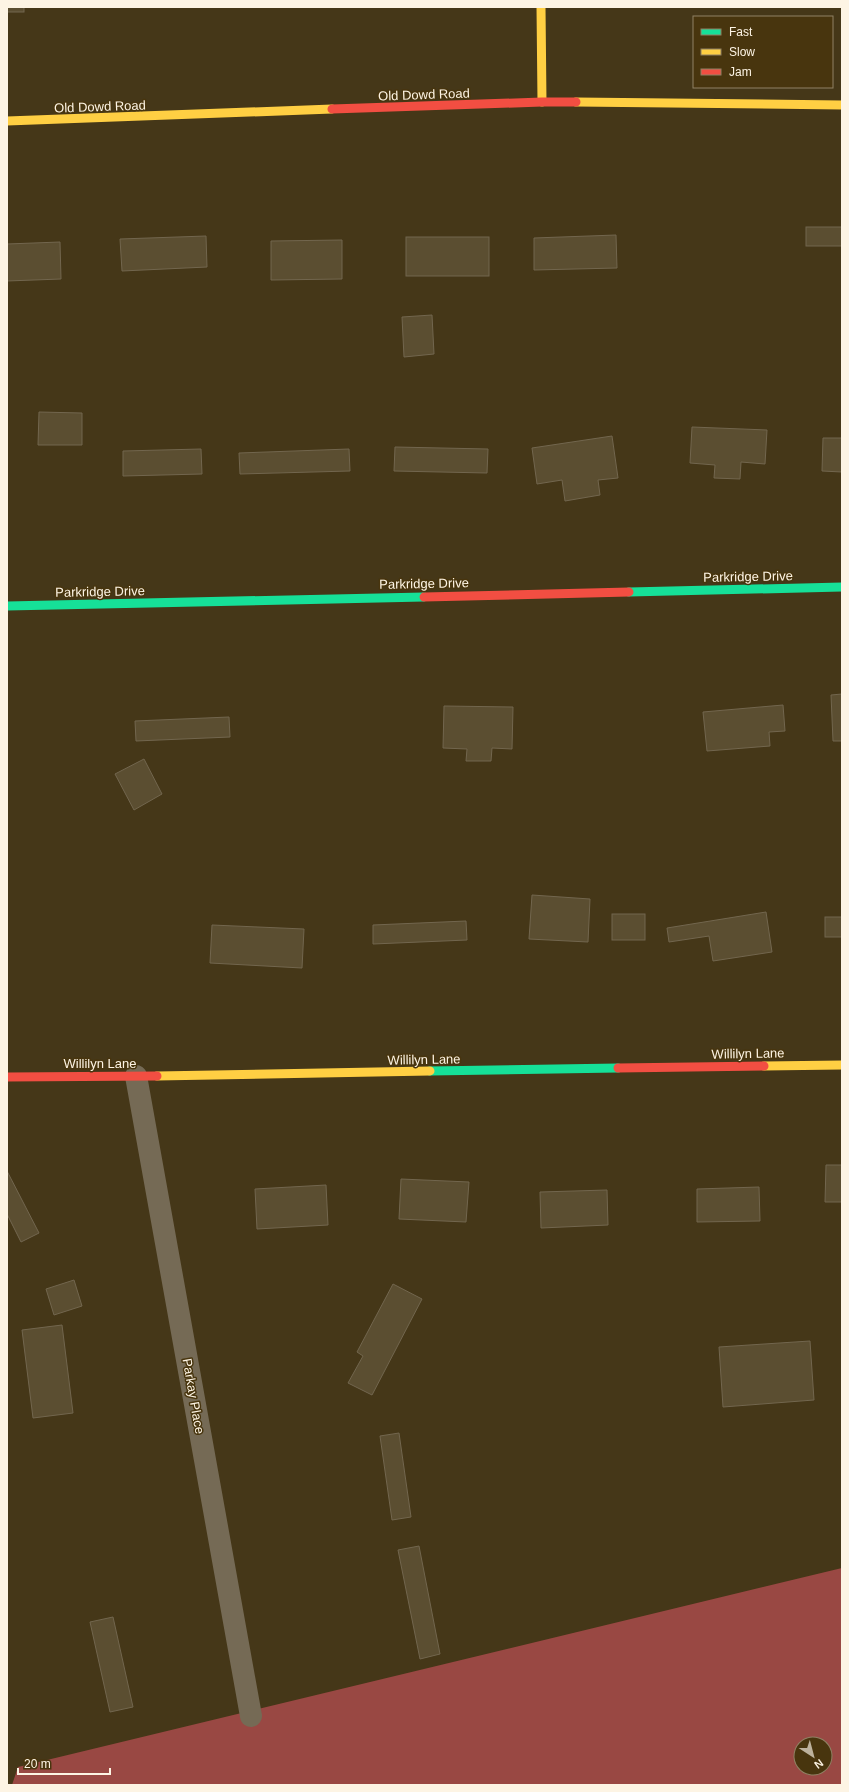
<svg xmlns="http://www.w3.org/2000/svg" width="849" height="1792" font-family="Arial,sans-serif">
	<rect width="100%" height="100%" fill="#453718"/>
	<path fill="#994843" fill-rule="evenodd" d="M842,1568V1785H12L18,1767ZM801,1744H825V1768H801Z"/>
	<g fill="#5b4e31" stroke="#72664e">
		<rect x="7" y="7" width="17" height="5"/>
		<rect x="806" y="227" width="36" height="19"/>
		<polygon points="616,235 617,268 534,270 534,238"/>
		<polygon points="206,236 207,267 122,271 120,239"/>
		<rect x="406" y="237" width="83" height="39"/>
		<polygon points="342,240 342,279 271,280 271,241"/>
		<polygon points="60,242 61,279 7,281 7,244"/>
		<polygon points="432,315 434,354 404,357 402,317"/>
		<polygon points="39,412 82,413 82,445 38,445"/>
		<polygon points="692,427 767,430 765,464 741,462 740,479 714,478 715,465 690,463"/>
		<polygon points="612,436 618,478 598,480 600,495 565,501 562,480 537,484 532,448"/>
		<polygon points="823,438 842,438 842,472 822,471"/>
		<polygon points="395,447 488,449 487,473 394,471"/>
		<polygon points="201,449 202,474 123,476 123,451"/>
		<polygon points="349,449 350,471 240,474 239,453"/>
		<polygon points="842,694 842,741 833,741 831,695"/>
		<polygon points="783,705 785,731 769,732 770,746 707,751 703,712"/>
		<polygon points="444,706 513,707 512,749 492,748 491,761 466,761 467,749 443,748"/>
		<polygon points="229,717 230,737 136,741 135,721"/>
		<polygon points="144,759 162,794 134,810 115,774"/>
		<polygon points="532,895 590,899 588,942 529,939"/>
		<polygon points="766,912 772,952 713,961 709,936 669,942 667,928"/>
		<rect x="612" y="914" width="33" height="26"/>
		<rect x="825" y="917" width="17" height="20"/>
		<polygon points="466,921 467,940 373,944 373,925"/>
		<polygon points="212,925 304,929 302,968 210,963"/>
		<polygon points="826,1165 842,1165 842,1202 825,1202"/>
		<polygon points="7,1171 39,1233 21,1242 7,1214"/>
		<polygon points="401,1179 469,1182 466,1222 399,1219"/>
		<polygon points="326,1185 328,1225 257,1229 255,1189"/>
		<polygon points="759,1187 760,1221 697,1222 697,1189"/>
		<polygon points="607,1190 608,1225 541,1228 540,1192"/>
		<polygon points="74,1280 82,1306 54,1315 46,1289"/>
		<polygon points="393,1284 422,1299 372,1395 348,1383 363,1356 357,1352"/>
		<polygon points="62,1325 73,1413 33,1418 22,1330"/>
		<polygon points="810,1341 814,1400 723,1407 719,1347"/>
		<polygon points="399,1433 411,1517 392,1520 380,1436"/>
		<polygon points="419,1546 440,1654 420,1659 398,1550"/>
		<polygon points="113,1617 133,1707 110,1712 90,1622"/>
	</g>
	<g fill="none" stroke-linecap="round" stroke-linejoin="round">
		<polyline stroke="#756a55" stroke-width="22" points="136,1076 251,1716"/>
		<g stroke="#16e098" stroke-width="9">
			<polyline points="629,592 842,587"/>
			<polyline points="7,606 424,597"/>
			<polyline points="430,1071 618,1068"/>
		</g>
		<g stroke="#ffcf43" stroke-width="9">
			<polyline points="541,7 542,102"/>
			<polyline points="576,102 842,105"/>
			<polyline points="7,121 332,109"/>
			<polyline points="764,1066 842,1065"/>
			<polyline points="157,1076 430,1071"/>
		</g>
		<g stroke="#f24e42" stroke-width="9">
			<polyline points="332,109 542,102 576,102"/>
			<polyline points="424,597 629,592"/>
			<polyline points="618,1068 764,1066"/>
			<polyline points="7,1077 157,1076"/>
		</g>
	</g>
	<g text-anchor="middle" stroke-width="3" stroke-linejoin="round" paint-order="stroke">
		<g font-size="13" fill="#fdf4e4" stroke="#48350e">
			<text transform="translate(424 94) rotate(-2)" y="5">Old Dowd Road</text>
			<text transform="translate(100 106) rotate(-2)" y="5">Old Dowd Road</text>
			<text transform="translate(748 576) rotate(-1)" y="5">Parkridge Drive</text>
			<text transform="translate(424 583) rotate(-1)" y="5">Parkridge Drive</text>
			<text transform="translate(100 591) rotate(-1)" y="5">Parkridge Drive</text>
			<text transform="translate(748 1053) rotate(-1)" y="5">Willilyn Lane</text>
			<text transform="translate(424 1059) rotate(-1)" y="5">Willilyn Lane</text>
			<text x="100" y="1068">Willilyn Lane</text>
			<text transform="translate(194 1396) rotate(80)" y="5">Parkay Place</text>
		</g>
	</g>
	<rect width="849" height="1792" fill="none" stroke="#fdf4e4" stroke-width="16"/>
	<rect x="693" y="16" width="140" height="72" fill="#48350e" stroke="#908164"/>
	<rect x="701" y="29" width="20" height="6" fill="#16e098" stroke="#908164"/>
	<text x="729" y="36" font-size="12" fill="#fdf4e4">Fast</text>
	<rect x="701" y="49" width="20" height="6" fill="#ffcf43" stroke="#908164"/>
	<text x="729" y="56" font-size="12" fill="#fdf4e4">Slow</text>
	<rect x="701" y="69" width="20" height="6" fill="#f24e42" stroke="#908164"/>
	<text x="729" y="76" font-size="12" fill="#fdf4e4">Jam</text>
	<g transform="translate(813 1756) rotate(144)"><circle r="19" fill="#48350e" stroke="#908164"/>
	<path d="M0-3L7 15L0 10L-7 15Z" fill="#bdb29d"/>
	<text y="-6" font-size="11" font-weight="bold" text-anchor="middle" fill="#fdf4e4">N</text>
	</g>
	<path d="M18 1768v6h92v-6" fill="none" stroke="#fdf4e4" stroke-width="2"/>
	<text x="24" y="1768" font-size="12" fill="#fdf4e4" stroke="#48350e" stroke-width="3" paint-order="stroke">20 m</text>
</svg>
